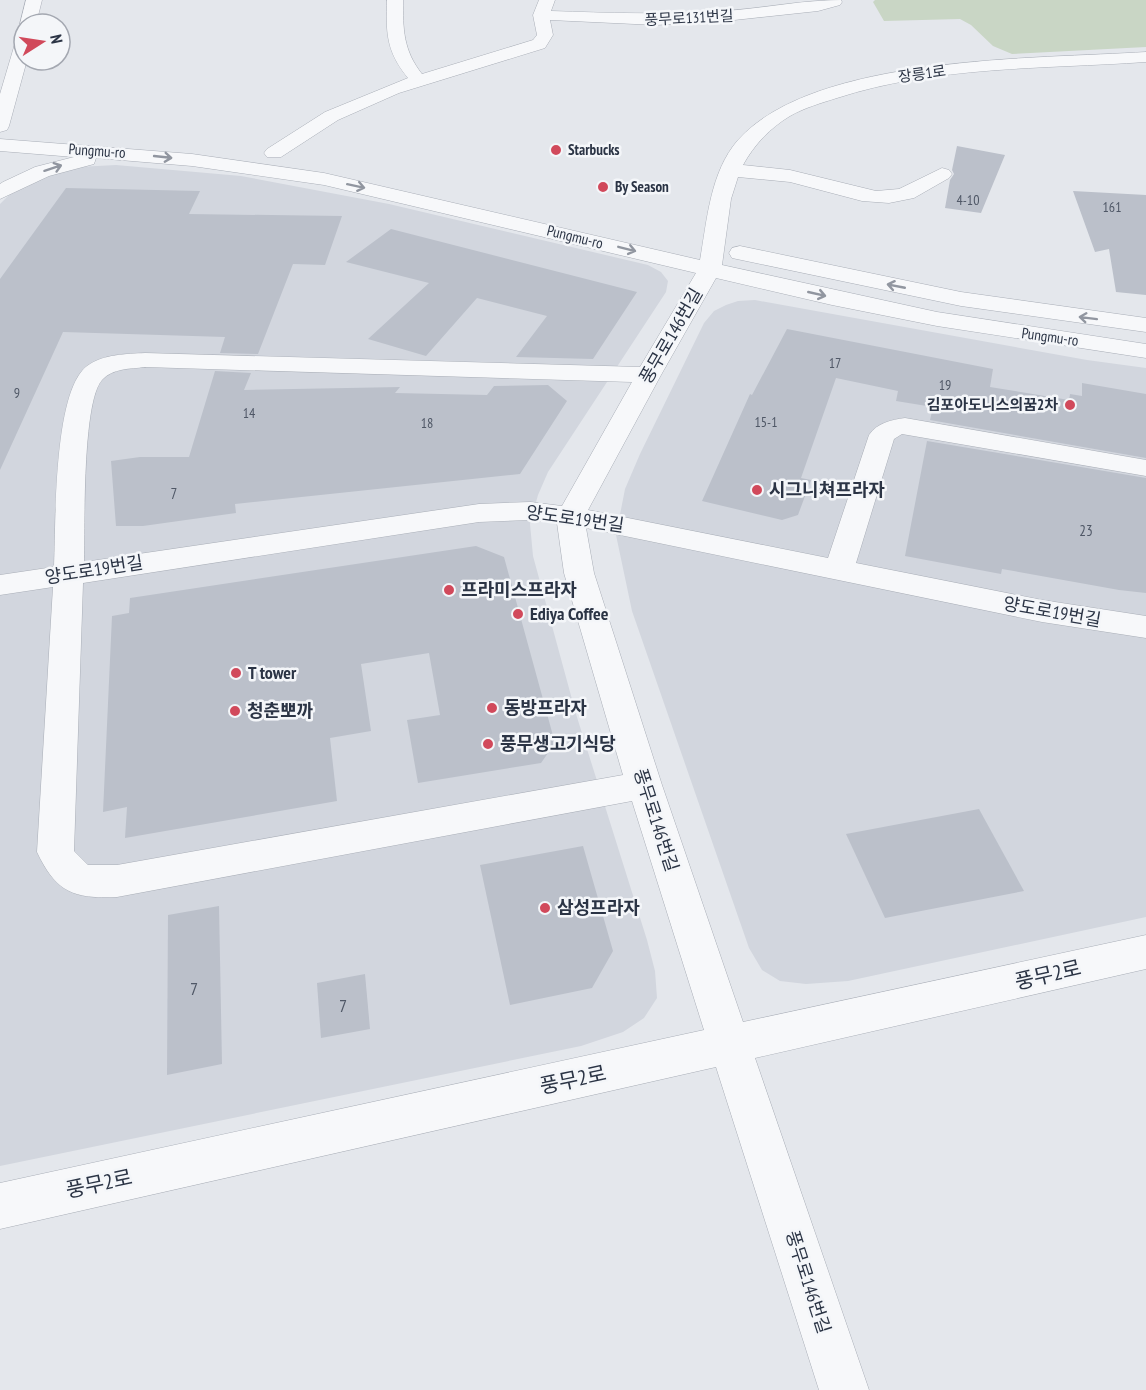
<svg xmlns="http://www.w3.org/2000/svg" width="1146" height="1390" font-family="'PT Sans Narrow','Noto Sans KR',sans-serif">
	<rect width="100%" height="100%" fill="#e4e7ec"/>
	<g fill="#d2d6de">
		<polygon points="116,165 241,176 389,204 648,265 661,272 668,281 666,292 548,472 538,495 530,524 533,556 576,714 647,940 655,971 657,998 644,1018 623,1032 581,1046 0,1166 0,204 14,190 31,180 78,167"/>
		<polygon points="755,300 1087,360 1146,368 1146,917 848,981 806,984 780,981 762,970 749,948 632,611 616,535 625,489 640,454 704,323 714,311 726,305 738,301"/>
	</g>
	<polygon fill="#c9d6c5" points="875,0 1146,0 1146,47 1012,54 993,46 971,25 960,19 884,21 873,2"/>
	<g fill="#bbc0ca">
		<polygon points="957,146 1005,155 981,213 945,208 950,180 954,174 952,170"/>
		<polygon points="66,188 200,191 189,214 342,216 325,265 293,264 258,354 220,353 225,337 63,332 0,470 0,279"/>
		<polygon points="1073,191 1146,195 1146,295 1116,292 1109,249 1095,252"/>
		<polygon points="391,229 637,292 593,359 516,357 547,316 477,298 426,356 368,339 429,283 346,262"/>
		<polygon points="787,329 993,369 990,387 1069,400 1070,394 1082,396 1082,383 1146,394 1146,458 930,420 933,407 896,401 898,391 836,378 801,478 811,480 798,515 782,520 702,501 750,394 752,395"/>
		<polygon points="215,371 251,373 244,390 400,387 395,393 487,395 494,386 548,385 567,401 520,474 235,504 236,513 143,526 116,526 111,461 140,457 189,457"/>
		<polygon points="927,441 1146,478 1146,593 1119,590 1002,569 1001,574 905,556"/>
		<polygon points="476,546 504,557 555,743 541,763 418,783 407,720 440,715 429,653 361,664 371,731 330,738 337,801 125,838 127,807 103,812 112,616 129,613 130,598"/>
		<polygon points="979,809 1024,891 885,918 846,834"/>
		<polygon points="583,846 613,951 592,988 510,1005 480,865"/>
		<polygon points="219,906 222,1064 167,1075 168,915"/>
		<polygon points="365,974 370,1029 321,1038 317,983"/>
	</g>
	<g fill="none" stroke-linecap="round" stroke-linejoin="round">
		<g stroke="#a9aeb7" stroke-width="1">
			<g id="minor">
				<polygon points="26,0 42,0 36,24 24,24 24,28 20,24"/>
				<path d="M387,0H403C403,29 403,50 422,74L533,40L537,35L533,15L539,0H555L551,11C608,13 664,15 721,11C761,9 801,0 841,0L842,2L840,5L818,11L725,21L656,25L550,20L553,35L545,48L399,93L338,120L281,157H267L264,153L267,149L325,112L408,78C386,51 386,33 387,0Z"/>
				<polygon points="24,35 24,60 27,60 9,126 7,130 0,132 0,94 16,40"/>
				<path d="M1146,52V62C1043,69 935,66 837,98C821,103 804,108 790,116C770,128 754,145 743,165L790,170L876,191L899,189L942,168L949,170L952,174L949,178L914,198L889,203L862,201L790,182L738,177L731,199L722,265L937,312L1146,344V358L937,326L832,305L716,278L661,375L588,510L828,558L869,435C877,423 891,420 905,418L1146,460V476L902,434L894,439L856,563L1042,600L1146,616V638L1042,622L586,528L594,573L662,785L743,1022L1146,935V969L755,1058L869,1390H819L716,1067L0,1229V1183L704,1030L632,801L117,897C73,899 56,892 37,852L53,587L0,595V575L54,567C56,523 53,392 87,366C103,354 127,354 145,353L640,367L696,273L324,185L192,166L96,158L94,164L49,176L0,199V184L3,182L35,167L74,157L0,151V139L192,154L324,173L700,260C707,221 710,172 738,140C814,55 1037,59 1146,52ZM145,367L632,382L562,506L530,502L479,504L84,562C85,528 82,402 102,380C113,368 130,369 145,367ZM530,520L557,523L564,573L623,775L117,865H88L74,851L83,583L479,522Z"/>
				<polygon points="740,246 961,292 1146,318 1146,332 961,306 732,258 729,253 732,248"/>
			</g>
		</g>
		<use href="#minor" fill="#f7f8fa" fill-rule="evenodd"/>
	</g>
	<defs><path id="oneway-shaft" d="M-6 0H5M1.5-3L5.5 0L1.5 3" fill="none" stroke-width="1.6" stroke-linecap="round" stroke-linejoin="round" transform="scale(1.5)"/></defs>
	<g stroke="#9196a0">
		<use href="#oneway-shaft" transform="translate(163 157) rotate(6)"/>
		<use href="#oneway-shaft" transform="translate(53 168) rotate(-18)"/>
		<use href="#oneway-shaft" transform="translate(356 186) rotate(12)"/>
		<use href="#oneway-shaft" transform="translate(627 249) rotate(14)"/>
		<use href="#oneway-shaft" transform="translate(896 286) rotate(-169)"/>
		<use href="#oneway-shaft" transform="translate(817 294) rotate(13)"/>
		<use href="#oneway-shaft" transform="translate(1088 318) rotate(-173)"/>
	</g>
	<g fill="#d1495b" stroke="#f4f6f9" stroke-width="2">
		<circle cx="556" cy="150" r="6"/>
		<circle cx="603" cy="187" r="6"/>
		<circle cx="1070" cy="405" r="6"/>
		<circle cx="757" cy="490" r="6"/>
		<circle cx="449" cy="590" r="6"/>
		<circle cx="518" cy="614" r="6"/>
		<circle cx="236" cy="673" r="6"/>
		<circle cx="492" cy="708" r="6"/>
		<circle cx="235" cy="711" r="6"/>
		<circle cx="488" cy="744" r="6"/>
		<circle cx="545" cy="908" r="6"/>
	</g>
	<g text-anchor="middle" stroke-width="5" stroke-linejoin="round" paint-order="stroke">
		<g font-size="14" fill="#4f5766">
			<text x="968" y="205">4-10</text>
			<text x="1112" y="212">161</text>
			<text x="835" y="368">17</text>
			<text x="945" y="390">19</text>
			<text x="17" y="398">9</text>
			<text x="249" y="418">14</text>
			<text x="766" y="427">15-1</text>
			<text x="427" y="428">18</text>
		</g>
		<g font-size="15" fill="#2b3445" stroke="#f4f6f9">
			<text transform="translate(689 18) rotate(-3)" y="5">풍무로131번길</text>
			<text transform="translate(922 74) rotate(-8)" y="5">장릉1로</text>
			<text transform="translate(97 151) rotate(4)" y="5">Pungmu-ro</text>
			<text transform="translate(575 237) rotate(14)" y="5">Pungmu-ro</text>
			<text transform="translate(1050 337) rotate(8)" y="5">Pungmu-ro</text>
		</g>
		<g font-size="15" font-weight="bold" fill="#2b3445" stroke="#f4f6f9" text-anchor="start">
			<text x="568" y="155">Starbucks</text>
			<text x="615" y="192">By Season</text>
			<text x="1058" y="410" text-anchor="end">김포아도니스의꿈2차</text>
		</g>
		<g font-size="15" fill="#4f5766">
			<text x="174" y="499">7</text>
			<text x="1086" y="536">23</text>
		</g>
		<g font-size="18" fill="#2b3445" stroke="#f4f6f9">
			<text transform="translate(671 336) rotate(-60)" y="6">풍무로146번길</text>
			<text transform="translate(575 519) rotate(8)" y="6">양도로19번길</text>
			<text transform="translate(94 570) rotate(-9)" y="6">양도로19번길</text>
			<text transform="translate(1052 612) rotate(10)" y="6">양도로19번길</text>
			<text transform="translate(656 820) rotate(72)" y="6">풍무로146번길</text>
			<text transform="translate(808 1282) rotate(72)" y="6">풍무로146번길</text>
		</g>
		<g font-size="18" font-weight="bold" fill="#2b3445" stroke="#f4f6f9" text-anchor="start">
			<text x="769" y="496">시그니쳐프라자</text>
			<text x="461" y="596">프라미스프라자</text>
			<text x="530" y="620">Ediya Coffee</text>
			<text x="248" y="679">T tower</text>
			<text x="504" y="714">동방프라자</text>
			<text x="247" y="717">청춘뽀까</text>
			<text x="500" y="750">풍무생고기식당</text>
			<text x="557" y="914">삼성프라자</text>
		</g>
		<g font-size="18" fill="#4f5766">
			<text x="194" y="995">7</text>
			<text x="343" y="1012">7</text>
		</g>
		<g font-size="21" fill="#2b3445" stroke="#f4f6f9">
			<text transform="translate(1048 975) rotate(-13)" y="7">풍무2로</text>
			<text transform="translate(573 1080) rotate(-12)" y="7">풍무2로</text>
			<text transform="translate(99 1184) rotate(-12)" y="7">풍무2로</text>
		</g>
	</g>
	<g transform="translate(42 42) rotate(78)"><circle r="28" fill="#f4f6f9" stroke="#a4a8b1" stroke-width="1.5"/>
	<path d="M0-4.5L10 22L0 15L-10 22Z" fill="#d1495b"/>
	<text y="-9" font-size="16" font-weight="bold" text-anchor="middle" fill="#2b3445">N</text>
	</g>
</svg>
